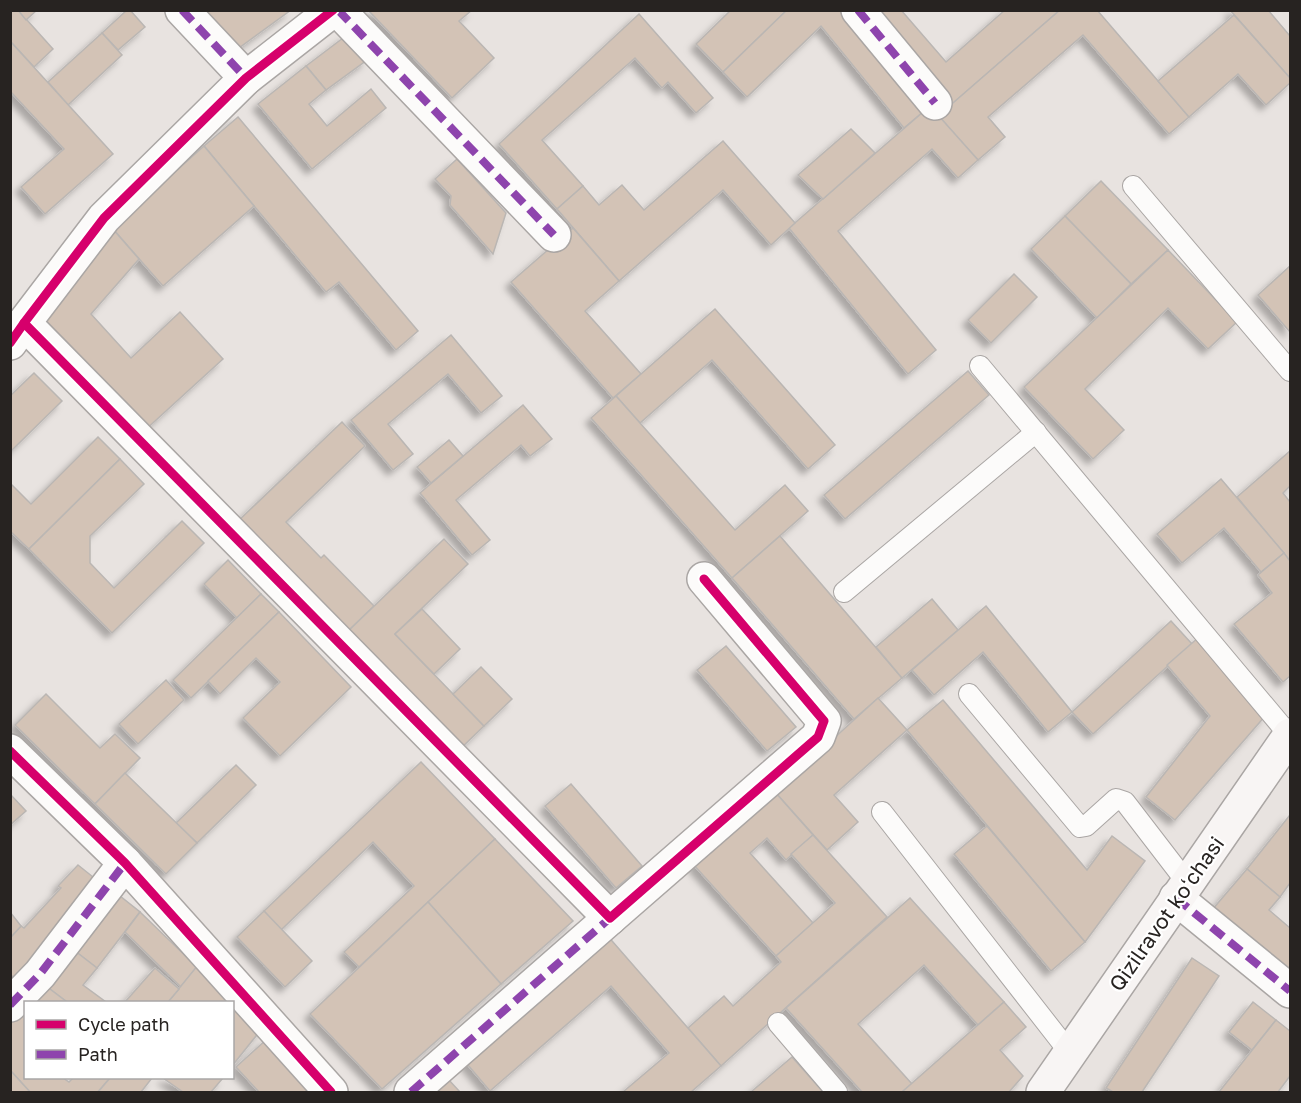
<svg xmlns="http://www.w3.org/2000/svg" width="1301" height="1103" font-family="'Golos Text',sans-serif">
	<defs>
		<filter id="shadow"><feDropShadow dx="-5.5" dy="5.5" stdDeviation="3" flood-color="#0004"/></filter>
	</defs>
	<rect width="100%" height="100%" fill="#e8e3e0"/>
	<g fill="#d3c3b6" stroke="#bab6b3" stroke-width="1.5" filter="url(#shadow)">
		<polygon points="10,10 18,10 53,49 34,67 10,41"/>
		<polygon points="18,10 37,10 26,20"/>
		<polygon points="127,10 130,10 145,27 118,50 102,33"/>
		<polygon points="196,10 291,10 232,53"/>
		<polygon points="368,10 472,10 459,21 494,58 452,98"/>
		<polygon points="731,10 786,11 723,72 696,44"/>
		<polygon points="787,10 853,10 930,106 904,128 821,26 747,97 723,72"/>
		<polygon points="870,10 901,10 946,62 1005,10 1060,10 952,104"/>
		<polygon points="1060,10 1097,10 1189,117 1169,134 1083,35 988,117 1005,137 978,160 938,116"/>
		<polygon points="1230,10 1268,10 1290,36 1290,78"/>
		<polygon points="639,14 713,98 696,113 668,82 662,88 635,58 542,140 583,186 557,209 499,144"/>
		<polygon points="1234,15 1290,78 1290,83 1266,105 1238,74 1189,117 1158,81"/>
		<polygon points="102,33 122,55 68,105 48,82"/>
		<polygon points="347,35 367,60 326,90 306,66"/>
		<polygon points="10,41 113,154 45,214 21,187 64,149 10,91"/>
		<polygon points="306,66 326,90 309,104 327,126 371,89 386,108 312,169 258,104"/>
		<polygon points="930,106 978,160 958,178 932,149 838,231 936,350 908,374 789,228"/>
		<polygon points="238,117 418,331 396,350 339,282 326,292 204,146"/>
		<polygon points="851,129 875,153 823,199 798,175"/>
		<polygon points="723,141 795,223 771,245 723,190 619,281 557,209 583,186 599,205 622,185 644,210"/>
		<polygon points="204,146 254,206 163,286 112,228"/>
		<polygon points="457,159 506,213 493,254 450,205 451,196 435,179"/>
		<polygon points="1101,181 1168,250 1131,284 1065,216"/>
		<polygon points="1065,216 1131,284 1097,318 1031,249"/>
		<polygon points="112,228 139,259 91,314 131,358 180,312 223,359 143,432 39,318"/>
		<polygon points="573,228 619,281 585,311 641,374 613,398 511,282"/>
		<polygon points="1168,250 1237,322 1208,349 1168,308 1085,389 1124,430 1093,459 1024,387"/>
		<polygon points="1290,266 1290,332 1258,295"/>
		<polygon points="1014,274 1037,297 991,343 968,320"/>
		<polygon points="715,309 835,445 808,469 712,360 640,423 616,396"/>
		<polygon points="451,335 502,396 481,413 448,374 388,424 413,454 393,470 351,420"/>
		<polygon points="968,371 989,395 845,519 824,495"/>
		<polygon points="34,373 62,401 10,452 10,396"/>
		<polygon points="616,396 735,530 785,485 808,511 732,578 591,418"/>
		<polygon points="523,405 552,439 530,456 521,445 456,500 490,540 472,555 420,493"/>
		<polygon points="342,422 365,446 286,522 321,558 324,555 374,606 344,635 236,523"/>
		<polygon points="98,437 120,459 29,549 10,531 10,483 31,504"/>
		<polygon points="449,440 463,456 431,483 417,467"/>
		<polygon points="1290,451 1290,486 1283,493 1290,502 1290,561 1237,497"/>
		<polygon points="120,459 144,484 90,536 90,563 114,588 182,521 204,543 112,633 29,549"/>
		<polygon points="1221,479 1284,553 1261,572 1224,528 1182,563 1157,534"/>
		<polygon points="780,536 902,678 854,719 732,578"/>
		<polygon points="444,539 468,564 395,634 484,726 457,752 344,635"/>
		<polygon points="1284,553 1290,561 1290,676 1283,682 1234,624 1272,593 1258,575"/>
		<polygon points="228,560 261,594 237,618 204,584"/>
		<polygon points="261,594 279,612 191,698 173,680"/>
		<polygon points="932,599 958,630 902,678 876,647"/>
		<polygon points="986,606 1072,712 1048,732 983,652 934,695 912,670"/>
		<polygon points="422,609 460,649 434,674 395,634"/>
		<polygon points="279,612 351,687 280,756 243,718 280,682 256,658 220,694 208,681"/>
		<polygon points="1171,621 1192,644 1093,734 1072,712"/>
		<polygon points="1199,637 1266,715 1175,820 1146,797 1210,716 1167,665"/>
		<polygon points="726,646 796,727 767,751 697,670"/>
		<polygon points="481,667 512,699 484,726 453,694"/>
		<polygon points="166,680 184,700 138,744 119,724"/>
		<polygon points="46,694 100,748 115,734 140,758 95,804 15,725"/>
		<polygon points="878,698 907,730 834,795 858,822 827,850 775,792"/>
		<polygon points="943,700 1087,870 1112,836 1145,861 1085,942 907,730"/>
		<polygon points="421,762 495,839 359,967 344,952 414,886 373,842 281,930 264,911"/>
		<polygon points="236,765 256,785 197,843 176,823"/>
		<polygon points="125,773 197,843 166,874 95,804"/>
		<polygon points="571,784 642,866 616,888 545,806"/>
		<polygon points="775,792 813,835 786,860 767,838 750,853 813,923 776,956 693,864"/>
		<polygon points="10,794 26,811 10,825"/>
		<polygon points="1290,815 1290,883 1280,897 1247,869"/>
		<polygon points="987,826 1085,942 1051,971 954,854"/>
		<polygon points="813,835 887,917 721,1066 688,1028 724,996 733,1006 781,962 776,956 835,903 791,854"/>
		<polygon points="495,839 573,921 501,984 428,902"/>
		<polygon points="78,865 103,885 21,985 10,974 10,938 21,926 24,928 61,888 58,886"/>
		<polygon points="1247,869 1280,897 1269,910 1290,928 1290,976 1212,910"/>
		<polygon points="110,888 140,912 97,968 66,944"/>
		<polygon points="910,898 1004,1002 978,1025 924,965 858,1024 912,1084 902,1092 862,1092 786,1008"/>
		<polygon points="428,902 501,984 382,1089 310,1014"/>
		<polygon points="264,911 312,961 285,987 237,937"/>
		<polygon points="10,912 21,926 10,938"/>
		<polygon points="140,912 197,967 181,987 125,932"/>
		<polygon points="606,934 721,1066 691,1092 623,1092 669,1053 611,986 490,1091 462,1058"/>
		<polygon points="66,944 97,968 83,985 106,1002 67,1002 38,980"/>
		<polygon points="1192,958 1219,976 1142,1092 1113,1092 1106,1088"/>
		<polygon points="198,965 264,1026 232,1066 232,1002 168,1002"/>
		<polygon points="155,968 179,989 168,1002 125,1002"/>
		<polygon points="38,980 67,1002 26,1002 26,1078 63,1078 69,1082 73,1078 110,1078 98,1092 30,1092 10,1070 10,1014"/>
		<polygon points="1004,1002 1026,1027 1000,1050 1023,1076 1009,1092 902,1092"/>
		<polygon points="1253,1002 1276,1020 1252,1050 1229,1032"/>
		<polygon points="1276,1020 1290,1031 1290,1076 1278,1092 1219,1092"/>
		<polygon points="267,1039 316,1092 259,1092 236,1067"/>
		<polygon points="792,1057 823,1092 751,1092"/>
		<polygon points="10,1070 30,1092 10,1092"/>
		<polygon points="110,1078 152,1078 141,1092 98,1092"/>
		<polygon points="163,1078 223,1078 211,1092 183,1092"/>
		<polygon points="448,1079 460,1092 433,1092"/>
	</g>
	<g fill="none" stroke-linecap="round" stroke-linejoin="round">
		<g stroke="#aaa6a4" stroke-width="22">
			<g id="lane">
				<polyline points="1133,186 1290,371"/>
				<polyline points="980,366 1290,736"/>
				<polyline points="844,592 1036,432"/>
				<polyline points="969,694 1080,827 1086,826 1116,799 1125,802 1188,884"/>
				<polyline points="882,812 1070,1053"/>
				<polyline points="778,1023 837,1092"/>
			</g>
		</g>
		<g stroke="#aaa6a4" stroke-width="36">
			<g id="street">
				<polyline points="182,10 246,78"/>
				<polyline points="338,10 554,235"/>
				<polyline points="858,10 935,103"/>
				<polyline points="24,323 610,918 818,737 824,721 704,579"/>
				<polyline points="10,343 24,323 104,218 246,78 333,10"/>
				<polyline points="10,751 125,863 331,1092"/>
				<polyline points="1176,898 1290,991"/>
				<polyline points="10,1005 40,974 125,863"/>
				<polyline points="411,1092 610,918"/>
			</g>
		</g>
		<g stroke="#aaa6a4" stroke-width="36">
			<polyline id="secondary" points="1043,1092 1290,735"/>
		</g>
		<use href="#lane" stroke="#fcfbfa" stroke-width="20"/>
		<use href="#street" stroke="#fcfbfa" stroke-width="33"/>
		<use href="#secondary" stroke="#f8f5f4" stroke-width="33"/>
		<g stroke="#8e44ad" stroke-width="8" stroke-dasharray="15 8" stroke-linecap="butt">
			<polyline points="182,10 246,78"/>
			<polyline points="338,10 554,235"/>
			<polyline points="858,10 935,103"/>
			<polyline points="1176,898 1290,991"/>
			<polyline points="10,1005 40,974 125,863"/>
			<polyline points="411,1092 610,918"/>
		</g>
		<g stroke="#fff" stroke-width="13">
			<g id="cycleway">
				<polyline points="24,323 610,918 818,737 824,721 704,579"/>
				<polyline points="10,343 24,323 104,218 246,78 333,10"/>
				<polyline points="10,751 125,863 331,1092"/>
			</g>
		</g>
		<use href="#cycleway" stroke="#d6006c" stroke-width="9"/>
	</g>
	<g text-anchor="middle" stroke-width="4.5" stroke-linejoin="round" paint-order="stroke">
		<g font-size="21" fill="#272321" stroke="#fff">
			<text transform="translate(1167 914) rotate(-55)" y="7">Qizilravot koʻchasi</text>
		</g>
	</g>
	<rect width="1301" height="1103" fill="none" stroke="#272321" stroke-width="24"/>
	<rect x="24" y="1001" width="210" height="78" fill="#ffffff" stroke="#a9a7a6" stroke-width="1.5"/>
	<rect x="36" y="1020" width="30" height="9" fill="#d6006c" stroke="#a9a7a6" stroke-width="1.5"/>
	<text x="78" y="1031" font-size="18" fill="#272321">Cycle path</text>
	<rect x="36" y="1050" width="30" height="9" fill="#8e44ad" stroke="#a9a7a6" stroke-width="1.5"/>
	<text x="78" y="1061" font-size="18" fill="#272321">Path</text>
</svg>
